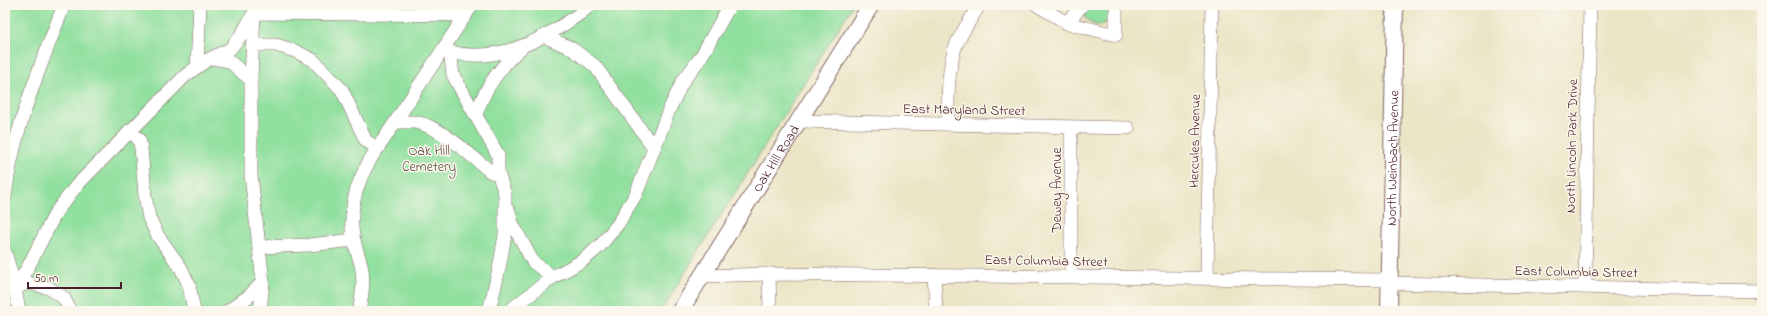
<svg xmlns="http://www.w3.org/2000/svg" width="1767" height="316" font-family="'Indie Flower',sans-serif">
	<rect width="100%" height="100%" fill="#fbf7ec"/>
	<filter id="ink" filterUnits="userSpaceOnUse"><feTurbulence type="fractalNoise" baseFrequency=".025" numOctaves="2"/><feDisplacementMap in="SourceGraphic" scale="8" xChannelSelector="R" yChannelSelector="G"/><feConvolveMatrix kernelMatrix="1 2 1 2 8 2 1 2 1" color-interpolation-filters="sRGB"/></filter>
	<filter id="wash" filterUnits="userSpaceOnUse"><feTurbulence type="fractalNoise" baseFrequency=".012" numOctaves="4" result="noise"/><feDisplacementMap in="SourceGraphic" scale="16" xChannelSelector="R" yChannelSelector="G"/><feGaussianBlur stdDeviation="0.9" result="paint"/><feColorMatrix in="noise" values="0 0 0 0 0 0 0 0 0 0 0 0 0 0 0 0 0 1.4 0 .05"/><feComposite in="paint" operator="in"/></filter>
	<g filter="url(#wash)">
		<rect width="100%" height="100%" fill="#ebe5c6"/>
		<g fill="#91e09f" stroke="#6e8065">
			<polygon points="5,5 853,5 661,311 5,311"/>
			<polygon points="1090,5 1109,5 1107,22 1099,26 1091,23 1085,18 1084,12"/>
		</g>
	</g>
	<g filter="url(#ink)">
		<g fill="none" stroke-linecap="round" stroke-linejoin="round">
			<g stroke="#826461" stroke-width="14">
				<g id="minor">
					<polyline points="1037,5 1067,23 1082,5"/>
					<polyline points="1067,23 1116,35 1116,5"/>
					<polyline points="546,37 571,48 595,66 654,148"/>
					<polyline points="253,45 276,45 295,51 313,60 342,90 366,141 378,148"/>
					<polyline points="445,48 450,52 453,75 498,155 498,173"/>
					<path d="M450,52C501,65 552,36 591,5"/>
					<polyline points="212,58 229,61 251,80 251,175 259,247"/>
					<polyline points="197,67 200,5"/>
					<polyline points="251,80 254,13 466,15"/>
					<path d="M476,115C484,88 500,67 521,48"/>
					<polyline points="799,121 1128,128"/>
					<path d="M396,122C402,122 409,122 415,122C442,127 471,156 491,172L498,173L505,194V235L499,269L489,311"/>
					<path d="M948,124C948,101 947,65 957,43C963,30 972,18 979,5"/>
					<polyline points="129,131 139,139 141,148 145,196 149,218 158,236 181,268 189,285 194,311"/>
					<path d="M5,196C13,130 40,67 64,5"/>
					<polyline points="509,211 512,223 533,262 553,277"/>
					<polyline points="5,252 15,288 28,283 49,288 64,298 70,311"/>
					<polyline points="769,274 770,311"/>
					<polyline points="934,275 936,311"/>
					<polyline points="702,276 769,274 1389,280"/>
					<polyline points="1071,276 1071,128"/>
					<polyline points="1207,278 1212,5"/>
					<polyline points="263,282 259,247 309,245 354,240"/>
					<polyline points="1389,283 1762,291"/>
					<polyline points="6,286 15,288 19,311"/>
					<polyline points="1585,287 1590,5"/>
					<polyline points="15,288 28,267 56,212 77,185 186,75 207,60 230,49 242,34 254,13 257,5"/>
					<polyline points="228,311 249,296 263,282 260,311"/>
					<path d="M359,311C362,297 365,280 361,265C358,252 352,240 352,227C350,194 365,164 384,139L472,5"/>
					<polyline points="509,311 553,277 582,261 600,246 618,224 636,194 669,110 683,81 701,57 730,5"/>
				</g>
			</g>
			<g stroke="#826461" stroke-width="18">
				<g id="major">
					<path id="s1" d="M680,311L871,5"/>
					<path id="s2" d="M1389,311L1395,5"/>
				</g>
			</g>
			<use href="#minor" stroke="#fff" stroke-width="13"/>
			<use href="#major" stroke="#fff" stroke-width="16"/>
		</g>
	</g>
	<g text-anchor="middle" stroke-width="3" stroke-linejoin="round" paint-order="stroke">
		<g font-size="14" fill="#4a1f2b" stroke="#fbf7ec">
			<text transform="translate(964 109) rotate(1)" y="5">East Maryland Street</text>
			<text transform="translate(1194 141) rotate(-89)" y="5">Hercules Avenue</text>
			<text transform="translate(1571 146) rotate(-89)" y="5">North Lincoln Park Drive</text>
			<text dy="5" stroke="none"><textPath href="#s1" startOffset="180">Oak Hill Road</textPath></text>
			<text dy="5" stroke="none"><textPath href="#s2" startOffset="153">North Weinbach Avenue</textPath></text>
			<text transform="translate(1056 190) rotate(-90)" y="5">Dewey Avenue</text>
			<text transform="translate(1046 260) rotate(1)" y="5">East Columbia Street</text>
			<text transform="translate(1576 271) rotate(1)" y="5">East Columbia Street</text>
		</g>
		<g font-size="14" fill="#5c4f48" stroke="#fbf7ec">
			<text x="429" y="155">Oak Hill<tspan x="429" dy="16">Cemetery</tspan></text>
		</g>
	</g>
	<rect width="1767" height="316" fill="none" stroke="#fbf7ec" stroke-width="20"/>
	<path d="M28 282v6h93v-6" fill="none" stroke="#4a1f2b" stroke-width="2"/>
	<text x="34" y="282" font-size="12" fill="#4a1f2b" stroke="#fbf7ec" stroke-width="3" paint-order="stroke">50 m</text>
</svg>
